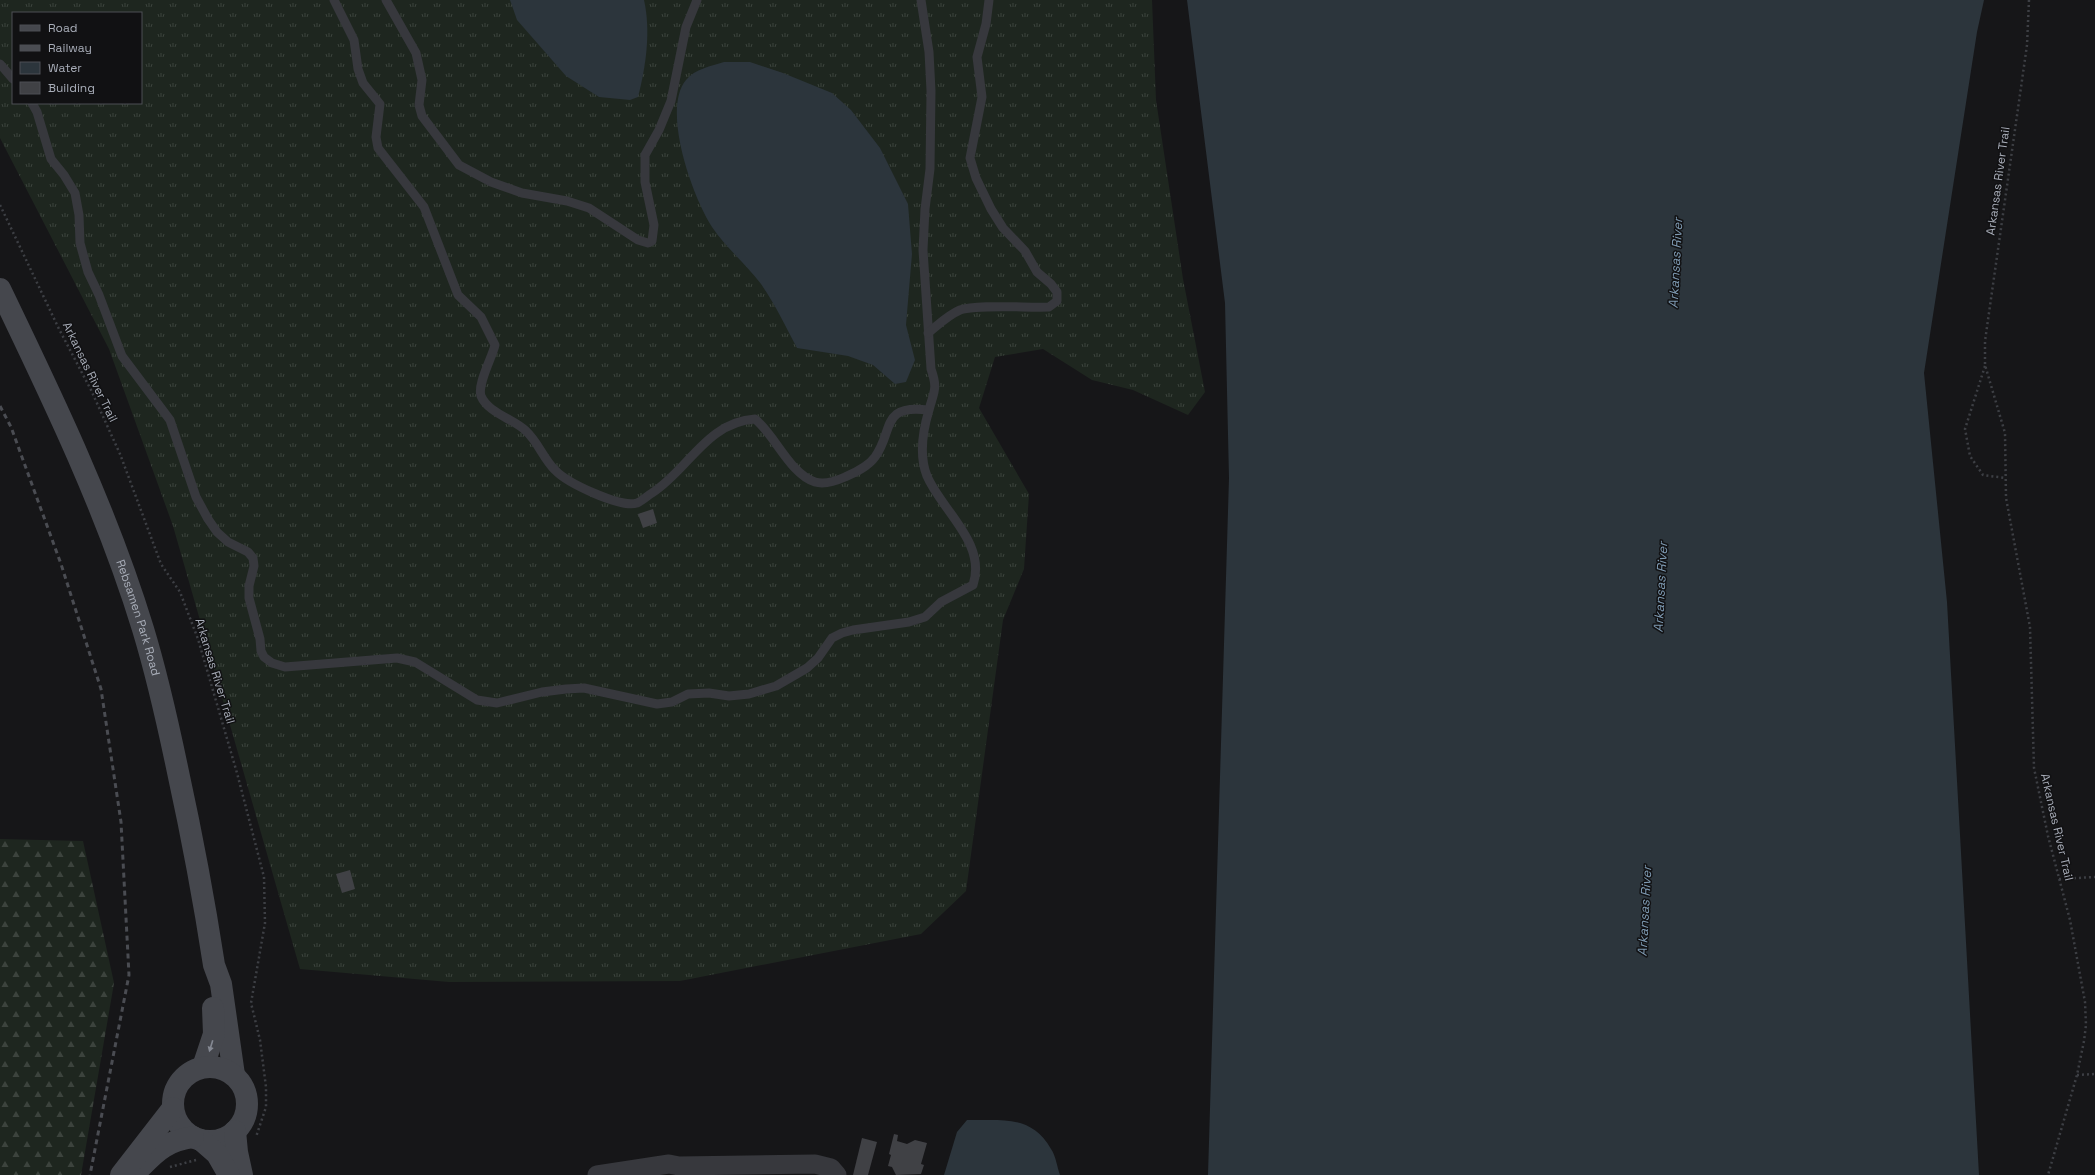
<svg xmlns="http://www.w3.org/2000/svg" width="2095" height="1175" font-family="'Space Grotesk',sans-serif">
	<defs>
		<pattern id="grass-tufts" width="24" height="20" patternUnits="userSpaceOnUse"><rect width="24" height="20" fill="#1e261f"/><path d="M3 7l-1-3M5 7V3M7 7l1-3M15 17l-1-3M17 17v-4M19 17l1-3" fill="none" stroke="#3c433d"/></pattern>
		<pattern id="forest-firs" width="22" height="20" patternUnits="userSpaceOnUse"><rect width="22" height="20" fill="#1e261f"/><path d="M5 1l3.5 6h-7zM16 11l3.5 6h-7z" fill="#3c433d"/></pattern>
	</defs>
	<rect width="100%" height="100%" fill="#161618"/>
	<path fill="url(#grass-tufts)" fill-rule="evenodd" d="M0,0H1152L1156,100L1183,279L1205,392L1188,415L1133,390L1092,380L1043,349L995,357L979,408L1029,494L1024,569L1003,620L966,891L921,934L680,981L449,982L300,969L173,526L109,349L0,138ZM13,13H141V103H13Z"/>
	<polygon fill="url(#forest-firs)" points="0,839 83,841 114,983 81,1175 0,1175"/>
	<g fill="#2c353c">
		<path d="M510,0H644C651,31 646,66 638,97L630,100L599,97L566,76L517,20Z"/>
		<polygon points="1187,0 1984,0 1977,32 1924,373 1947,602 1979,1175 1208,1175 1229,478 1225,303"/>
		<path d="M724,62H750L783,73L832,93L851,110L880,148L908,204L912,254L906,325L915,360L906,382L895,384L873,365L848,356L797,348C786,327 775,304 761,284C746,264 726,248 712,227C693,198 661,110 686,80C695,69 711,66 724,62Z"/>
		<path d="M967,1120C1001,1121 1031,1114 1051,1149C1056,1156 1057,1167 1060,1175H944L957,1132Z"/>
	</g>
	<g fill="#404145">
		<polygon points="653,509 657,523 643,528 638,514"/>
		<polygon points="350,870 355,889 342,893 336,874"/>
		<polygon points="894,1134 898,1135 897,1141 907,1144 915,1140 927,1143 921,1164 924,1165 921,1174 896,1175 892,1167 888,1166 891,1155 889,1154"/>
		<polygon points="862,1138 877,1142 868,1175 853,1175"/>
	</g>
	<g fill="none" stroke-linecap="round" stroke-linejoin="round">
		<g stroke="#3d3f44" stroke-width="2.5" stroke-dasharray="2 3" stroke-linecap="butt">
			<polyline points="2029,0 2027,45 1985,341 1985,365 2005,433 2006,498 2030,627 2034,768 2048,836 2070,920 2085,1002 2086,1025 2084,1041 2077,1075 2048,1175"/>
			<polyline points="0,205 59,329 91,390 120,454 161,564 180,592 198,639 237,773 264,877 265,923 251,1003 260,1040 266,1087 266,1107 256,1137"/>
			<polyline points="1985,366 1965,429 1970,456 1983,475 2005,478"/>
			<polyline points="2059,879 2095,877"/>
			<polyline points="2077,1075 2095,1074"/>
			<polyline points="170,1167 196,1160"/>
		</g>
		<g stroke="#37383d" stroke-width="9">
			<path d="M334,0L354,40L358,69L363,83L380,104L376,137L378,148L424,207L458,295L481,317L495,345C492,358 477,384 481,396C488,413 514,419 526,431C538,442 543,458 555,470C567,483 620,508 637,503C642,501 647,496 652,493C688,470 707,422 755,419C775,435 790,474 815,482C825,485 836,481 845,477C854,473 868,467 875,457C894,431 880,404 928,410"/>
			<polyline points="386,0 416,53 422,80 419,105 422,116 459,165 491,182 522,193 567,201 589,208 638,240 648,243 652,241 654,225 645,182 645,155 659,130 671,101 686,27 697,0"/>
			<polyline points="0,64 13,79"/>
			<path d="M32,103L37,112L51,159L64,175L75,193L79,215L80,243L88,272L99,295L122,356L170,420L196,497L208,519L217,532L228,542L248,552L253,558L254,566L249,586V598L260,639L261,651L264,657L272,663L285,667L397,658L415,662L477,700L497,703L542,692L566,689L584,688L657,704L672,702L688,694L709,693L729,696L749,694L776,686L807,668L818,658L832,638L842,633L853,630L909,622L925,617L941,602L973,585C987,543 942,511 927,476C919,456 923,430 929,410C934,391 938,389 931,369L923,250L925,209L930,169L931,91L929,52L921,0"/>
			<path d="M928,333C938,325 948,315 960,310C976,304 1029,308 1049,307L1057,301V292L1051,284L1037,272L1025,251L1003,228L991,209L976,178L970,158L982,97L977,57L986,24L989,0"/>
		</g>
		<polyline stroke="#37383d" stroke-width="19" points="597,1175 669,1164 679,1166 815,1164 831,1168 837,1175"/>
		<g stroke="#45474d" stroke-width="22">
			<path id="s1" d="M0,289C53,399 107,511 143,629C157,675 168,724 178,772C192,836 204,900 214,965L221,984L234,1075"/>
			<polyline points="203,1067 214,1034 213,1008"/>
			<circle cx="210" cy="1104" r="37"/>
			<polyline points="235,1131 237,1152 242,1175"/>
			<polyline points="201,1140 217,1154 229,1175"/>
			<path d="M141,1167C158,1149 168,1141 193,1137"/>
			<polyline points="121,1175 173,1108"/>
		</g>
		<polyline stroke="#4a4c52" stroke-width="3" stroke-dasharray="5 4" stroke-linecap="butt" points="0,406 11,427 61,564 101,689 121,822 129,975 90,1175"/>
	</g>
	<defs><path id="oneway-solid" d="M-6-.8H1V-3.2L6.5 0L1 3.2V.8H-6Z"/></defs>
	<use fill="#858993" href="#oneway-solid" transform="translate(211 1046) rotate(107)"/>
	<g text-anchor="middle" stroke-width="3" stroke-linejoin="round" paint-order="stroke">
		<g font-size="12" fill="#a8adb8" stroke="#111113">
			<text transform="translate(1998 181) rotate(-82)" y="4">Arkansas River Trail</text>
			<text transform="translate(90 372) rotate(64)" y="4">Arkansas River Trail</text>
			<text dy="4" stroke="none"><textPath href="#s1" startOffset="357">Rebsamen Park Road</textPath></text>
			<text transform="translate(215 671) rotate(73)" y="4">Arkansas River Trail</text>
			<text transform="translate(2057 827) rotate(77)" y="4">Arkansas River Trail</text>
		</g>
		<g font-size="13" font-style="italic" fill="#7f9bb3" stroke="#111113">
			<text transform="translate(1675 263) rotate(-87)" y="5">Arkansas River</text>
			<text transform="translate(1660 587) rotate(-87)" y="5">Arkansas River</text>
			<text transform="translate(1644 911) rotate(-87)" y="5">Arkansas River</text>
		</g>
	</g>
	<rect x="12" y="12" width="130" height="92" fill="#111113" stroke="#4d4f55"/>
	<rect x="20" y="25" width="20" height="6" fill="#45474d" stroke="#4d4f55"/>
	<text x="48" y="32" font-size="12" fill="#a8adb8">Road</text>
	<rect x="20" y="45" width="20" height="6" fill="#4a4c52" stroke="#4d4f55"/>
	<text x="48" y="52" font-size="12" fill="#a8adb8">Railway</text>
	<rect x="20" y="62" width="20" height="12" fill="#2c353c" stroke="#4d4f55"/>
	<text x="48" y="72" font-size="12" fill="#a8adb8">Water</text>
	<rect x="20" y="82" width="20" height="12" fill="#404145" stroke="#4d4f55"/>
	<text x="48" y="92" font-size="12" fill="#a8adb8">Building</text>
</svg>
